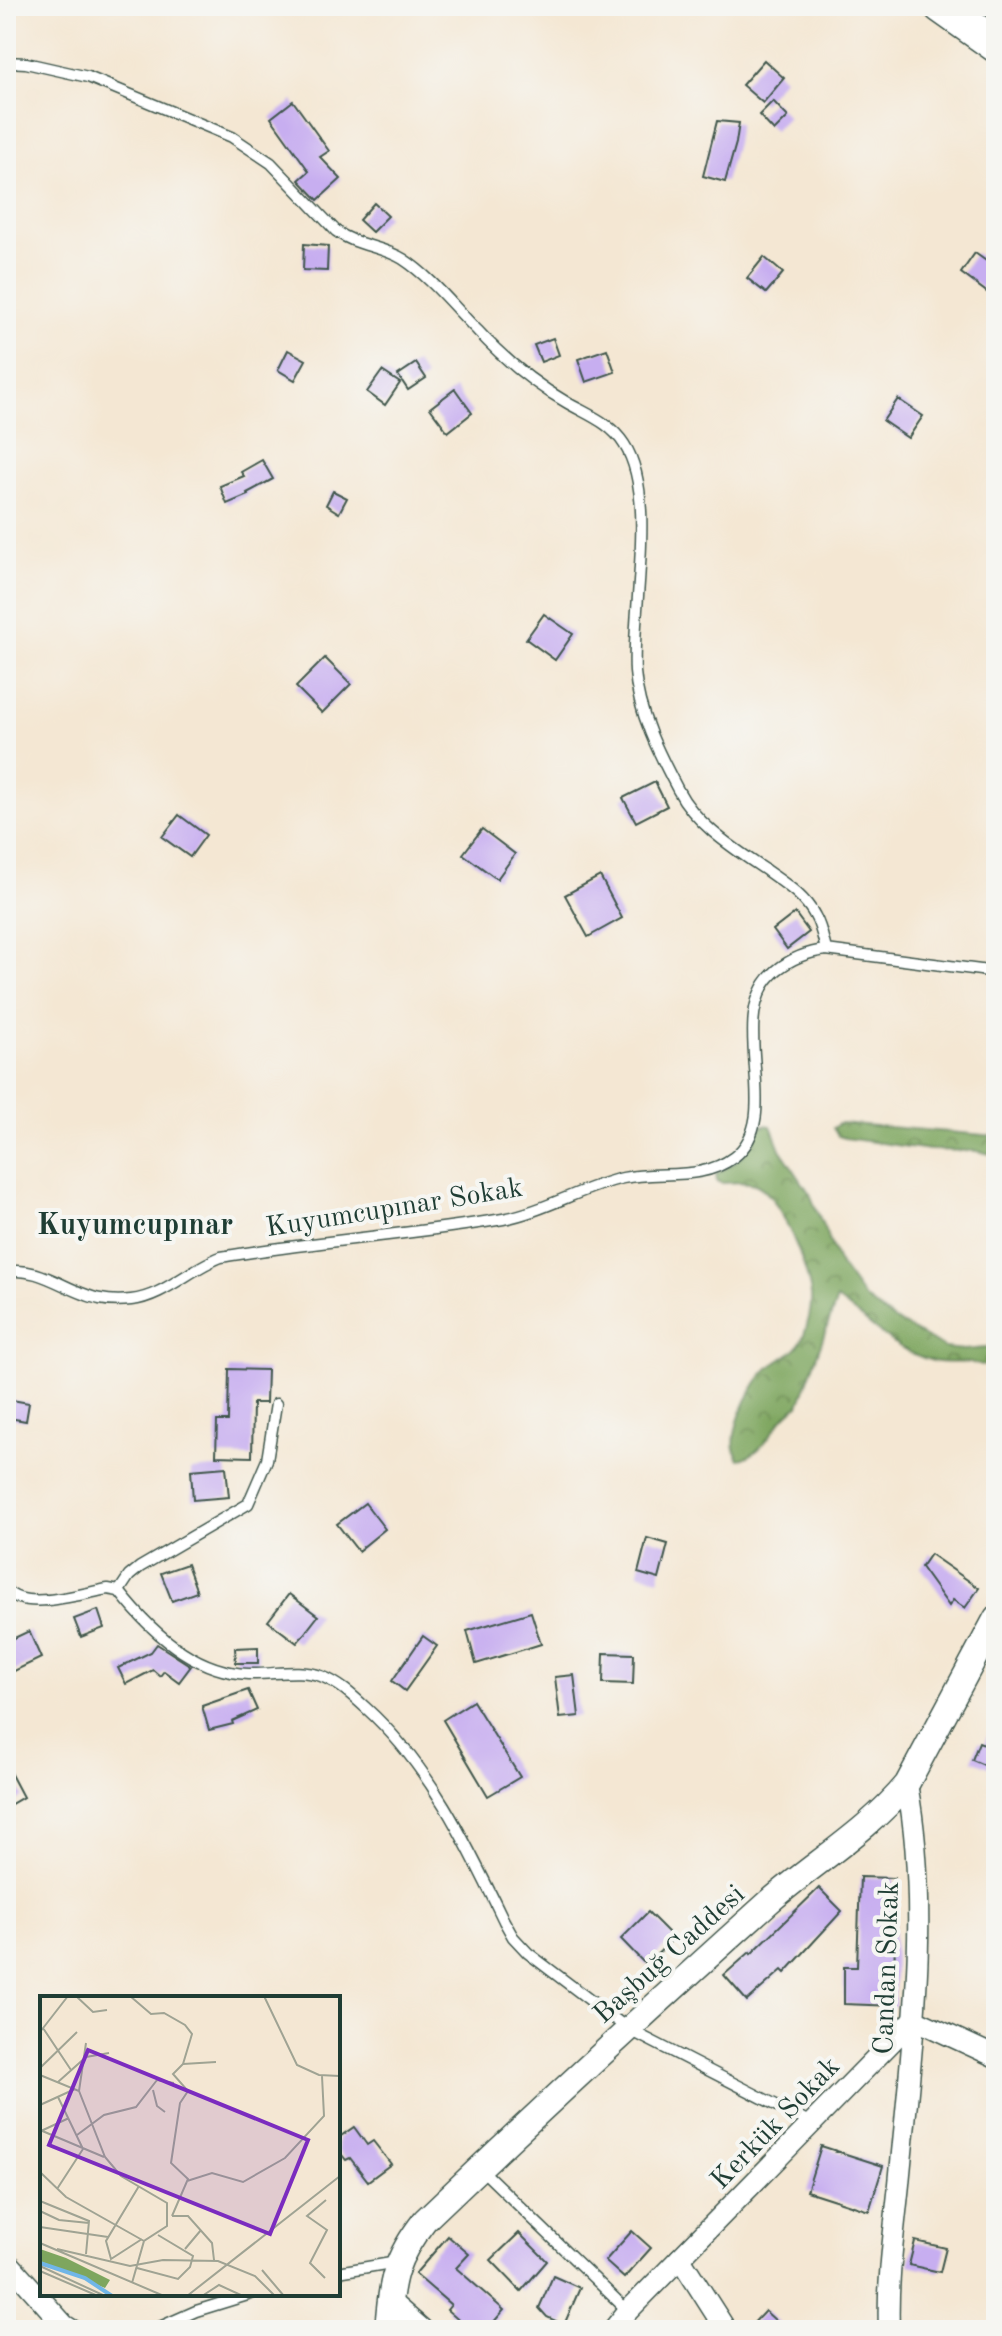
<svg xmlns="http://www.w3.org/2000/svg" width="1002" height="2336" font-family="'Old Standard TT',serif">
	<defs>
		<pattern id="forest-crowns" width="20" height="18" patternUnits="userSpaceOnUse" patternTransform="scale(2)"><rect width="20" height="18" fill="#7ea65e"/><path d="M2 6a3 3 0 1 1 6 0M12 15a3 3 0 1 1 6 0" fill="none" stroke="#67884e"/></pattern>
	</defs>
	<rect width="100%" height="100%" fill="#f6f6f2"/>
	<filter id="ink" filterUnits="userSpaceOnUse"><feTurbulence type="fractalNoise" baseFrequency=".0125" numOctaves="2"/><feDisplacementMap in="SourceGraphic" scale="16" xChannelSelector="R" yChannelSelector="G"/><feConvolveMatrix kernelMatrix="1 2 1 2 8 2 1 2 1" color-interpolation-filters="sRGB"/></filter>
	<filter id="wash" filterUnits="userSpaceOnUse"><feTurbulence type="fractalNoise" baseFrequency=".006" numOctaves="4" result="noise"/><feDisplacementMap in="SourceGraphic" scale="32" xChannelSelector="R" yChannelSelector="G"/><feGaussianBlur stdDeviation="1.8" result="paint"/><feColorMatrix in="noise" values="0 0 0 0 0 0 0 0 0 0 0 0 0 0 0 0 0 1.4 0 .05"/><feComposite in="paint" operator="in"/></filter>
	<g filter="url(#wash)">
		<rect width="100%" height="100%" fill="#f4e7d3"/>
		<g fill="url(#forest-crowns)" stroke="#4e7249" stroke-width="2">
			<polygon points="840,1123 996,1136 996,1155 976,1151 930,1150 845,1138 838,1136 833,1128"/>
			<path d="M763,1125L771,1126L780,1149L810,1194L838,1262L864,1298L891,1318L945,1348L964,1350L996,1347V1377C985,1355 954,1366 933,1361C895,1352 868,1321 837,1299L799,1405C774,1418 768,1454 739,1459C724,1438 750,1386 767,1370C778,1359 798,1352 803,1337C808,1324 812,1309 811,1295C808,1269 781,1197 757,1185C747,1180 732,1183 721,1183L717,1181L716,1174C744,1158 747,1152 763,1125Z"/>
		</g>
		<g id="blocks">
			<g fill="#c7aef0">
				<polygon points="764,60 784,78 763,103 742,85"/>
				<polygon points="293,101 329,151 320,157 341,179 318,200 299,180 309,171 271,118"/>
				<polygon points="773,101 788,117 774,131 759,115"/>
				<polygon points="717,121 739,123 736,143 725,182 703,176"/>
				<polygon points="374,203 388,216 372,232 359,220"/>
				<polygon points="304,244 328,246 327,271 303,270"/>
				<polygon points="975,253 996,268 996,282 988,293 961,273"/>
				<polygon points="764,257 783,273 766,293 747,278"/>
				<polygon points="553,338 559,355 541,362 534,345"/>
				<polygon points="607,349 615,372 586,382 578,359"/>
				<polygon points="288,350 306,360 295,380 278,370"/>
				<polygon points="416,363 426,378 408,390 398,375"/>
				<polygon points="382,371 400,383 385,405 367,392"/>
				<polygon points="455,389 472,413 448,432 430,408"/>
				<polygon points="898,399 923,416 908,438 883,421"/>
				<polygon points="262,460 273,479 247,493 248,495 227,504 220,486 244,476 241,472"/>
				<polygon points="333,491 347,498 339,513 326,505"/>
				<polygon points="544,614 573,634 555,660 526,639"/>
				<polygon points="325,658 351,684 322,713 296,687"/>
				<polygon points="655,782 667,806 636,822 623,798"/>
				<polygon points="179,815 206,835 190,857 162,837"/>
				<polygon points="482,829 515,854 497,879 463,854"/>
				<polygon points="600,876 622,918 588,937 565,895"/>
				<polygon points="795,913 809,932 787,949 773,930"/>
				<polygon points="229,1369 267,1370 266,1403 253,1403 252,1457 216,1456 217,1421 228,1421"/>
				<polygon points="12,1400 29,1403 26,1421 9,1418"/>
				<polygon points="226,1467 229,1497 193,1500 191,1470"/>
				<polygon points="365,1503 385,1529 358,1551 337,1524"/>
				<polygon points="647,1538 668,1544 659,1579 638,1573"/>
				<polygon points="930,1554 979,1588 965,1608 953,1600 949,1606 921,1567"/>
				<polygon points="187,1564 197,1592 172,1601 161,1573"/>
				<polygon points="289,1594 318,1616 297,1643 268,1621"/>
				<polygon points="98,1610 104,1628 81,1637 74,1619"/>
				<polygon points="531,1612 541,1644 476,1664 467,1631"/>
				<polygon points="29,1631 41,1658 6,1675 6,1642"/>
				<polygon points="423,1636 437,1646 405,1691 392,1681"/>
				<polygon points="157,1644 191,1666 179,1682 164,1671 160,1676 153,1670 126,1684 118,1668 151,1652"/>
				<polygon points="258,1647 258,1663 236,1663 235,1648"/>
				<polygon points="604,1653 634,1654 633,1684 603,1683"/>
				<polygon points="574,1675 579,1716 560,1718 555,1677"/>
				<polygon points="248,1690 257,1710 232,1721 233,1724 209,1730 202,1706"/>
				<polygon points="473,1701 520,1777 488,1796 443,1720"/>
				<polygon points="996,1716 996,1770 972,1760 979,1742 984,1744"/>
				<polygon points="6,1765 23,1797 6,1807"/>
				<polygon points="860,1877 894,1878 895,2006 844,2004 844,1967 857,1967"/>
				<polygon points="819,1888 842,1911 785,1973 782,1970 747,2001 724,1975 750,1952 751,1954"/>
				<polygon points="648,1912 674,1938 646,1965 621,1939"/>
				<polygon points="354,2127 367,2145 373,2141 391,2164 368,2181 350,2158 346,2160 338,2150 338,2138"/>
				<polygon points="821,2146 883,2166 869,2211 807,2191"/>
				<polygon points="632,2231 651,2248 624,2278 605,2261"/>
				<polygon points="519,2233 547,2261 521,2291 491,2260"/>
				<polygon points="448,2236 469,2254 456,2268 504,2310 487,2330 470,2330 447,2310 451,2305 415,2274"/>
				<polygon points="915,2241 946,2248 940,2272 909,2265"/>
				<polygon points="553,2276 580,2288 564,2325 547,2317 539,2308"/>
				<polygon points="765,2311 786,2330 747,2330"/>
			</g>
		</g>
	</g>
	<g filter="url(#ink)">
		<use href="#blocks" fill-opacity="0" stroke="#3f564c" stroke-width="2"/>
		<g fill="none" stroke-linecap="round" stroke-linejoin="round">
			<g stroke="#3f564c" stroke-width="13">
				<g id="service">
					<path d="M6,62L26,63L88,77L232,137L271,163L336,231C356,246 382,246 403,259C432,278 453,306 477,330C503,358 533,383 566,402C588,415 610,422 624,444C658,495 631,611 635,672C638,713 659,754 678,790C696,825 735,849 767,871C785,884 804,895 815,916C821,926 823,938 826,950"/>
					<path d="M6,1272C39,1265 69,1293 100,1299C110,1301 122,1301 131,1300C163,1297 191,1268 221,1257C314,1241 410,1235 503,1219C545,1211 582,1187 623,1178C662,1170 701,1182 734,1157C788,1115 721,1016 777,970C792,958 807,952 826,950L996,972"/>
					<path d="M6,1590C25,1612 82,1593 108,1589L119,1591C151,1632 194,1672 248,1674C272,1675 299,1668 321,1676C339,1683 352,1695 366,1708C430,1766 467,1844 504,1921L513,1937L528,1953L628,2029L813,2124"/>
					<polyline points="119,1591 129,1576 140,1567 248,1504 267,1460 276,1404"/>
					<polyline points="481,2169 628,2311"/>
					<polyline points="338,2272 397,2262"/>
					<polyline points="153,2330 196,2311 251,2294"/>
				</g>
			</g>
			<g stroke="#3f564c" stroke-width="23">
				<g id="minor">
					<polyline points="680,2258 726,2330"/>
					<polyline points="6,2260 64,2325 72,2330"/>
					<polyline points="613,2330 628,2311 914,2019 996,2057"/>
					<path d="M889,2330C887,2281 894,2233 899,2184C911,2054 931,1913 907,1784"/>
				</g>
			</g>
			<g stroke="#3f564c" stroke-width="27">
				<g id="tertiary">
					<polyline points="390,2304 420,2330"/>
					<path d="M387,2330C391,2281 394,2259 425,2220C538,2112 653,2006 769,1902C815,1862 868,1831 907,1784L996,1618"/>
				</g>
			</g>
			<g stroke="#3f564c" stroke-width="37">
				<polyline id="trunk" points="941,6 996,45"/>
			</g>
			<use href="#service" stroke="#fff" stroke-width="10"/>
			<use href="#minor" stroke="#fff" stroke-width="20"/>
			<use href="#tertiary" stroke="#fff" stroke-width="24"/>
			<use href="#trunk" stroke="#fff" stroke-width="34"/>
		</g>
	</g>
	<g text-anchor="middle" stroke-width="8" stroke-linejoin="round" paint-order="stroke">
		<g font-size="28" fill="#1f3d34" stroke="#f6f6f2">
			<text transform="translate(394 1206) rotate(-9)" y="10">Kuyumcupınar Sokak</text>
			<text transform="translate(668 1953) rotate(-42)" y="10">Başbuğ Caddesi</text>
			<text transform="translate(885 1968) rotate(-88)" y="10">Candan Sokak</text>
			<text transform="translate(774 2122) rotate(-46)" y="10">Kerkük Sokak</text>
		</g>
		<g font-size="30" font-weight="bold" fill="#1f3d34" stroke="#f6f6f2">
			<text x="135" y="1234">Kuyumcupınar</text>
		</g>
	</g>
	<g transform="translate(40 1996)">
		<rect width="300" height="300" fill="#f4e7d3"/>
		<path d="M0,253L26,262L70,284L65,292L0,265Z" fill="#7ea65e"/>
		<path fill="none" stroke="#70b6e7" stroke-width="4" d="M0,267L45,282L72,300"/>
		<path fill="none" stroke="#9fa393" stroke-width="2" d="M36,0L53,16L67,14M90,0L111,18L124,17L145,29L152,38L143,68L133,78L148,95L140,107L131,167L148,183L132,220M224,0L257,69L279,79L300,80M3,32L31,74M0,36L28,0M143,68L176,66M0,72L37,36M0,79L39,95L65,161L81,180L127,207V230L104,245L92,287M18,86L46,61L69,57M113,94L117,110L125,116M39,95L46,47M0,109L35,93M0,134L64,161M1,135L29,122M37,139L64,119L96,111L117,84L134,87M0,176L26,201L104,245M147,185L172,177L203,186L245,162L284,120L282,80M99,190L66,245L71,263L102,243M17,193L43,153L18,101M0,205L49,225L46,258M0,215L19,224L49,227M132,220H148L172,247L174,264M0,231L68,241M0,247L124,300M17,253L90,270L123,264L178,265L215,280L235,300M145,253L161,234M0,270L65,300M97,272L138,283L150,271L153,260L118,239M222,274L244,300M0,275L58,300M285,282L270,267L287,234L267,220L286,204M147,300L300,180M162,300L179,289L203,300"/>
		<path fill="#7b2cbf" fill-opacity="0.15" stroke="#7b2cbf" stroke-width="4" d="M48,54L268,144L230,238L9,149Z"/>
		<rect width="300" height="300" fill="none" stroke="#1f3d34" stroke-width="4"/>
	</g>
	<rect width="1002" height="2336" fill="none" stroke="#f6f6f2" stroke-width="32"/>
</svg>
